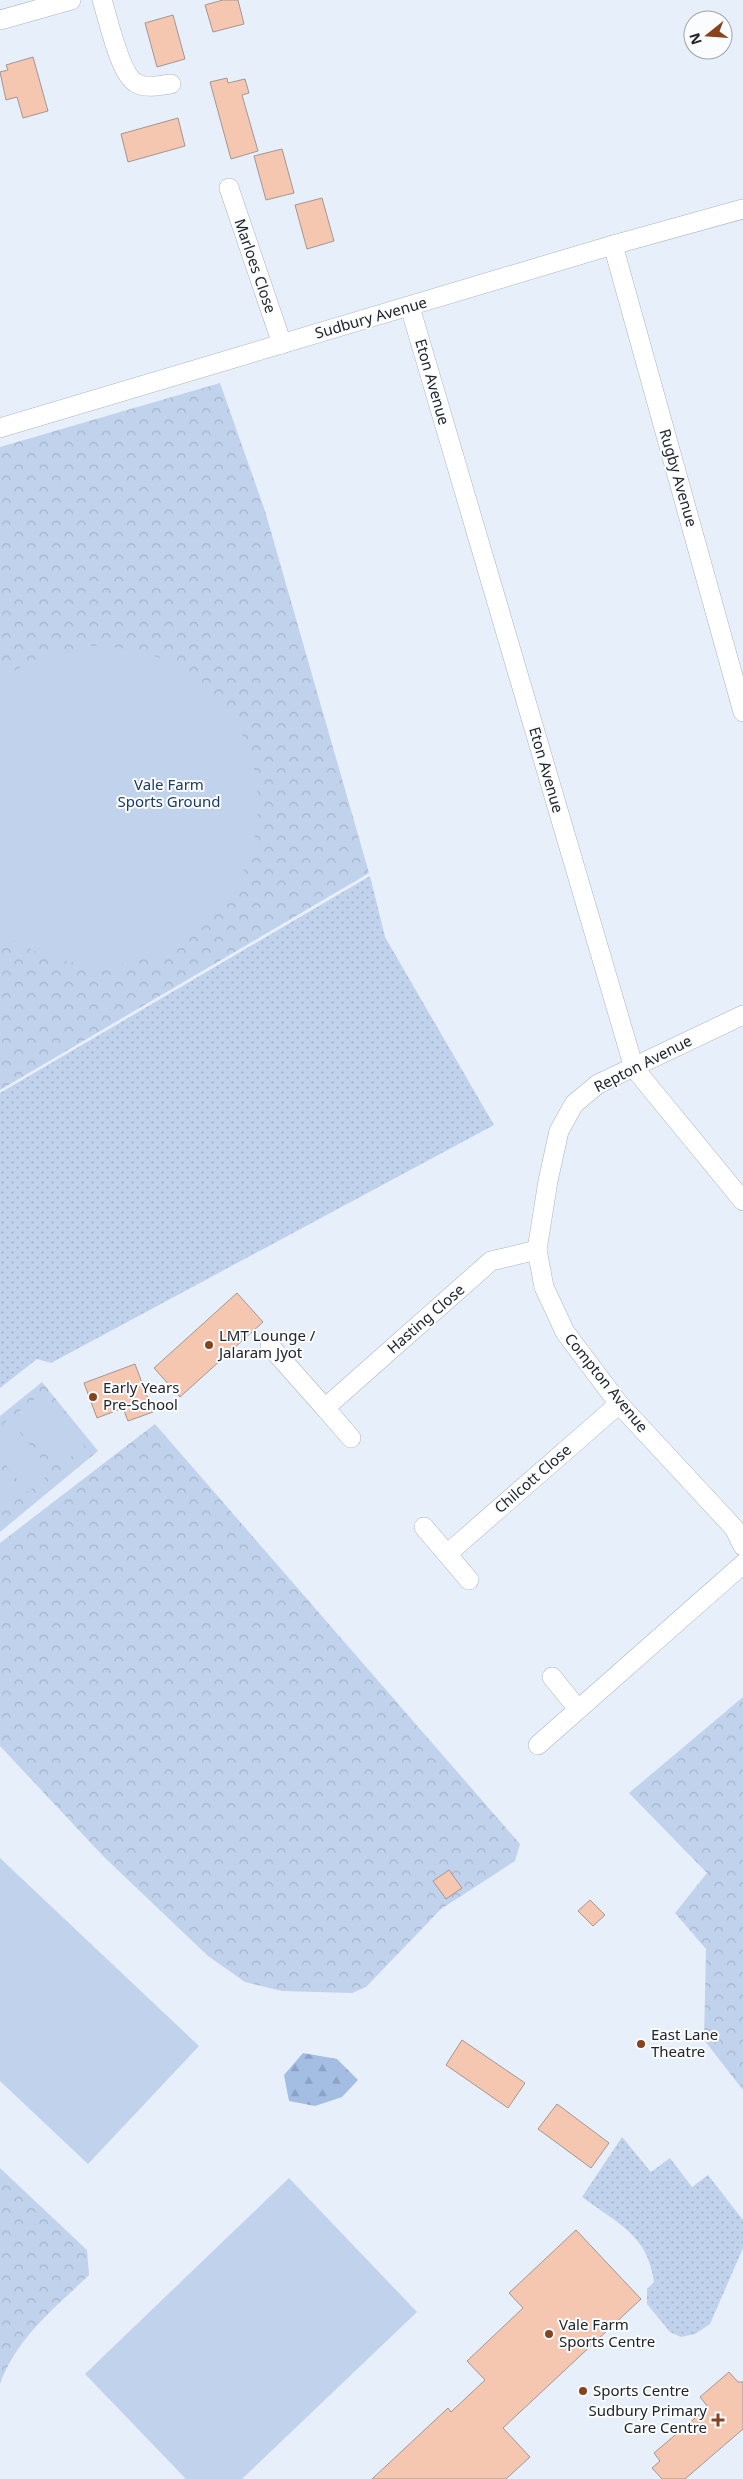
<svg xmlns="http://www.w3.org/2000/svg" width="743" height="2479" font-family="'Noto Sans',sans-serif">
	<defs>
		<pattern id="grass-dots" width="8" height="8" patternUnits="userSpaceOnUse" patternTransform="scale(1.25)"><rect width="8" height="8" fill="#c1d2ec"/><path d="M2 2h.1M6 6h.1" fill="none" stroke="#a6b4ca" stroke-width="1.8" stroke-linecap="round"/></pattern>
		<pattern id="forest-firs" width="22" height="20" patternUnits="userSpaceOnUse" patternTransform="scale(1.25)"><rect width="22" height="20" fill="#a3bde3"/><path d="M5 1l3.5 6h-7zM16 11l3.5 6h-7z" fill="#8ca2c3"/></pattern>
		<pattern id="park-crowns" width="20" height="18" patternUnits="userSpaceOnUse" patternTransform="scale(1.25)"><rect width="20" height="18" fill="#c1d2ec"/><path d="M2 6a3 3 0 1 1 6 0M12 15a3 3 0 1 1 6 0" fill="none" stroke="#a6b4ca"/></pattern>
	</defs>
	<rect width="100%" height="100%" fill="#e7effb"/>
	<g fill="url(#grass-dots)">
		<polygon points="370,876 385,937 494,1125 51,1363 37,1359 0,1388 0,1093"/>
		<path d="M622,2137L651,2172L670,2158L692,2187L708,2175L743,2220V2248L710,2324L695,2334L681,2337L670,2332L647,2304V2289L654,2282C648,2235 617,2223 582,2197Z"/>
	</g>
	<polygon fill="url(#forest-firs)" points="303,2053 337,2059 358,2080 342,2097 315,2106 289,2101 284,2075"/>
	<g fill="url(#park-crowns)">
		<polygon points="220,383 265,511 369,873 0,1090 0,447"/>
		<polygon points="42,1382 98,1451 0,1532 0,1416"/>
		<polygon points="155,1424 520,1844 515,1861 441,1909 366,1987 352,1993 282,1991 245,1982 208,1956 103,1856 0,1746 0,1543"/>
		<polygon points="743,1697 743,2090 704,2040 706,1949 675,1913 707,1873 629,1793"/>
		<path d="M0,2168L87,2250L89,2275C54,2309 17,2337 0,2384Z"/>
	</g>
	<g fill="#c1d2ec">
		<path d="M87,646C121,646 155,652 184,670C280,731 282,866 194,934C168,953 135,965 102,965C67,965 29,953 0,931V680C27,660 54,652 87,646Z"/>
		<polygon points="42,1393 85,1446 60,1465 17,1413"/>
		<polygon points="9,1419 52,1472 28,1492 0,1458 0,1427"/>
		<polygon points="0,1475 19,1498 0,1514"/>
		<polygon points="0,1858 199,2046 88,2164 0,2081"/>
		<polygon points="289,2178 417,2312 242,2479 186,2479 85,2374"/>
	</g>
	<g fill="#f5c7b1" stroke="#a39690">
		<polygon points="223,0 238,0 244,24 213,32 205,5"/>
		<polygon points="173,15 185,59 157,67 145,23"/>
		<polygon points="33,57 48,111 23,118 17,97 6,100 0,72 8,70 6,65"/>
		<polygon points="227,78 228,83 245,79 249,93 242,95 258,151 231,159 210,82"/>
		<polygon points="178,118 185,146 128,162 121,134"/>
		<polygon points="282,149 294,193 266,200 254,156"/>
		<polygon points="322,198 334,241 307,249 295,205"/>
		<polygon points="237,1293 263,1322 180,1397 154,1368"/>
		<polygon points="135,1364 153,1412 128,1421 123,1408 97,1418 84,1383"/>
		<polygon points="449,1870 462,1888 446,1899 433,1881"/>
		<polygon points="590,1900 605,1915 593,1926 578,1911"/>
		<polygon points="462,2040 525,2083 508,2108 446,2065"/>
		<polygon points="557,2104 609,2143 591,2168 538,2129"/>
		<polygon points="576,2230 641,2299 503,2428 530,2457 506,2479 372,2479 448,2408 451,2412 485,2380 467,2361 523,2308 509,2293"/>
		<polygon points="729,2372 738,2382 743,2382 743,2429 685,2479 662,2479 652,2468 660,2461 654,2453 708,2407 700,2397"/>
	</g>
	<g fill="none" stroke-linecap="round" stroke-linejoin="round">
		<g stroke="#acb4bf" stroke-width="20">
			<g id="minor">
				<path d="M102,0C108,18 120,75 136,83C145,89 161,85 171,84"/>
				<polyline points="0,20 71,0"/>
				<polyline points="229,188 282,344"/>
				<polyline points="613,245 743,712"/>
				<polyline points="410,307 634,1068 743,1201"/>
				<polyline points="0,428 613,245 743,209"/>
				<polyline points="743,1015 598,1084 574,1104 559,1131 548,1181 537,1250 544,1287 565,1332 619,1404 734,1528 743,1546"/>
				<polyline points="270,1346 325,1408 491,1261 537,1250"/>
				<polyline points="325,1408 351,1438"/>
				<polyline points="424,1527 469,1580"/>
				<polyline points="447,1554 619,1404"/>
				<polyline points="552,1677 578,1709"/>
				<polyline points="538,1745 743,1564"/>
			</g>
		</g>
		<use href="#minor" stroke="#fff" stroke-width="19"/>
	</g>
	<g fill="#88421c" stroke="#fafcfe" stroke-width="2">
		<circle cx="209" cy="1345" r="5"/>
		<circle cx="93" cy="1397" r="5"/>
		<circle cx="641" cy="2044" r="5"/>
		<circle cx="549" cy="2334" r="5"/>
		<circle cx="583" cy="2391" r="5"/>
		<path d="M715.5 2412.5h5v5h5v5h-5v5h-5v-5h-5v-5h5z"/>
	</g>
	<g text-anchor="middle" stroke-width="4" stroke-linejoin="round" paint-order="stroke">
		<g font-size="15" fill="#222529" stroke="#fafcfe">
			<text transform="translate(255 266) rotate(71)" y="5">Marloes Close</text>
			<text transform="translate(371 318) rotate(-16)" y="5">Sudbury Avenue</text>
			<text transform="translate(432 382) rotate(74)" y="5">Eton Avenue</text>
			<text transform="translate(678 478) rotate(74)" y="5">Rugby Avenue</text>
			<text transform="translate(546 770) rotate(74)" y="5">Eton Avenue</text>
			<text transform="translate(643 1064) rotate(-27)" y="5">Repton Avenue</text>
			<text transform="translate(426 1319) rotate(-41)" y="5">Hasting Close</text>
			<text transform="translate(606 1383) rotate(51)" y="5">Compton Avenue</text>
			<text transform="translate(533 1479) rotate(-41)" y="5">Chilcott Close</text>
		</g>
		<g font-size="15" fill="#193968" stroke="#fafcfe">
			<text x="169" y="790">Vale Farm<tspan x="169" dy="17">Sports Ground</tspan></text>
		</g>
		<g font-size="15" fill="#222529" stroke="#fafcfe" text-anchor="start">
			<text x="219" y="1341">LMT Lounge /<tspan x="219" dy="17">Jalaram Jyot</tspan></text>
			<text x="103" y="1393">Early Years<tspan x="103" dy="17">Pre-School</tspan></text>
			<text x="651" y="2040">East Lane<tspan x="651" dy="17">Theatre</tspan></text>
			<text x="559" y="2330">Vale Farm<tspan x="559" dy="17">Sports Centre</tspan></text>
			<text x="593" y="2396">Sports Centre</text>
			<text x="707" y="2416" text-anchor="end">Sudbury Primary<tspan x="707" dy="17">Care Centre</tspan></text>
		</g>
	</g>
	<g transform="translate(708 35) rotate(253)"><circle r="24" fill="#fafcfe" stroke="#a4a6a9"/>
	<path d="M0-4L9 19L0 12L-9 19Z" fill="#88421c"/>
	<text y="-8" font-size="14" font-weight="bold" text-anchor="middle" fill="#222529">N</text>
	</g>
</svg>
